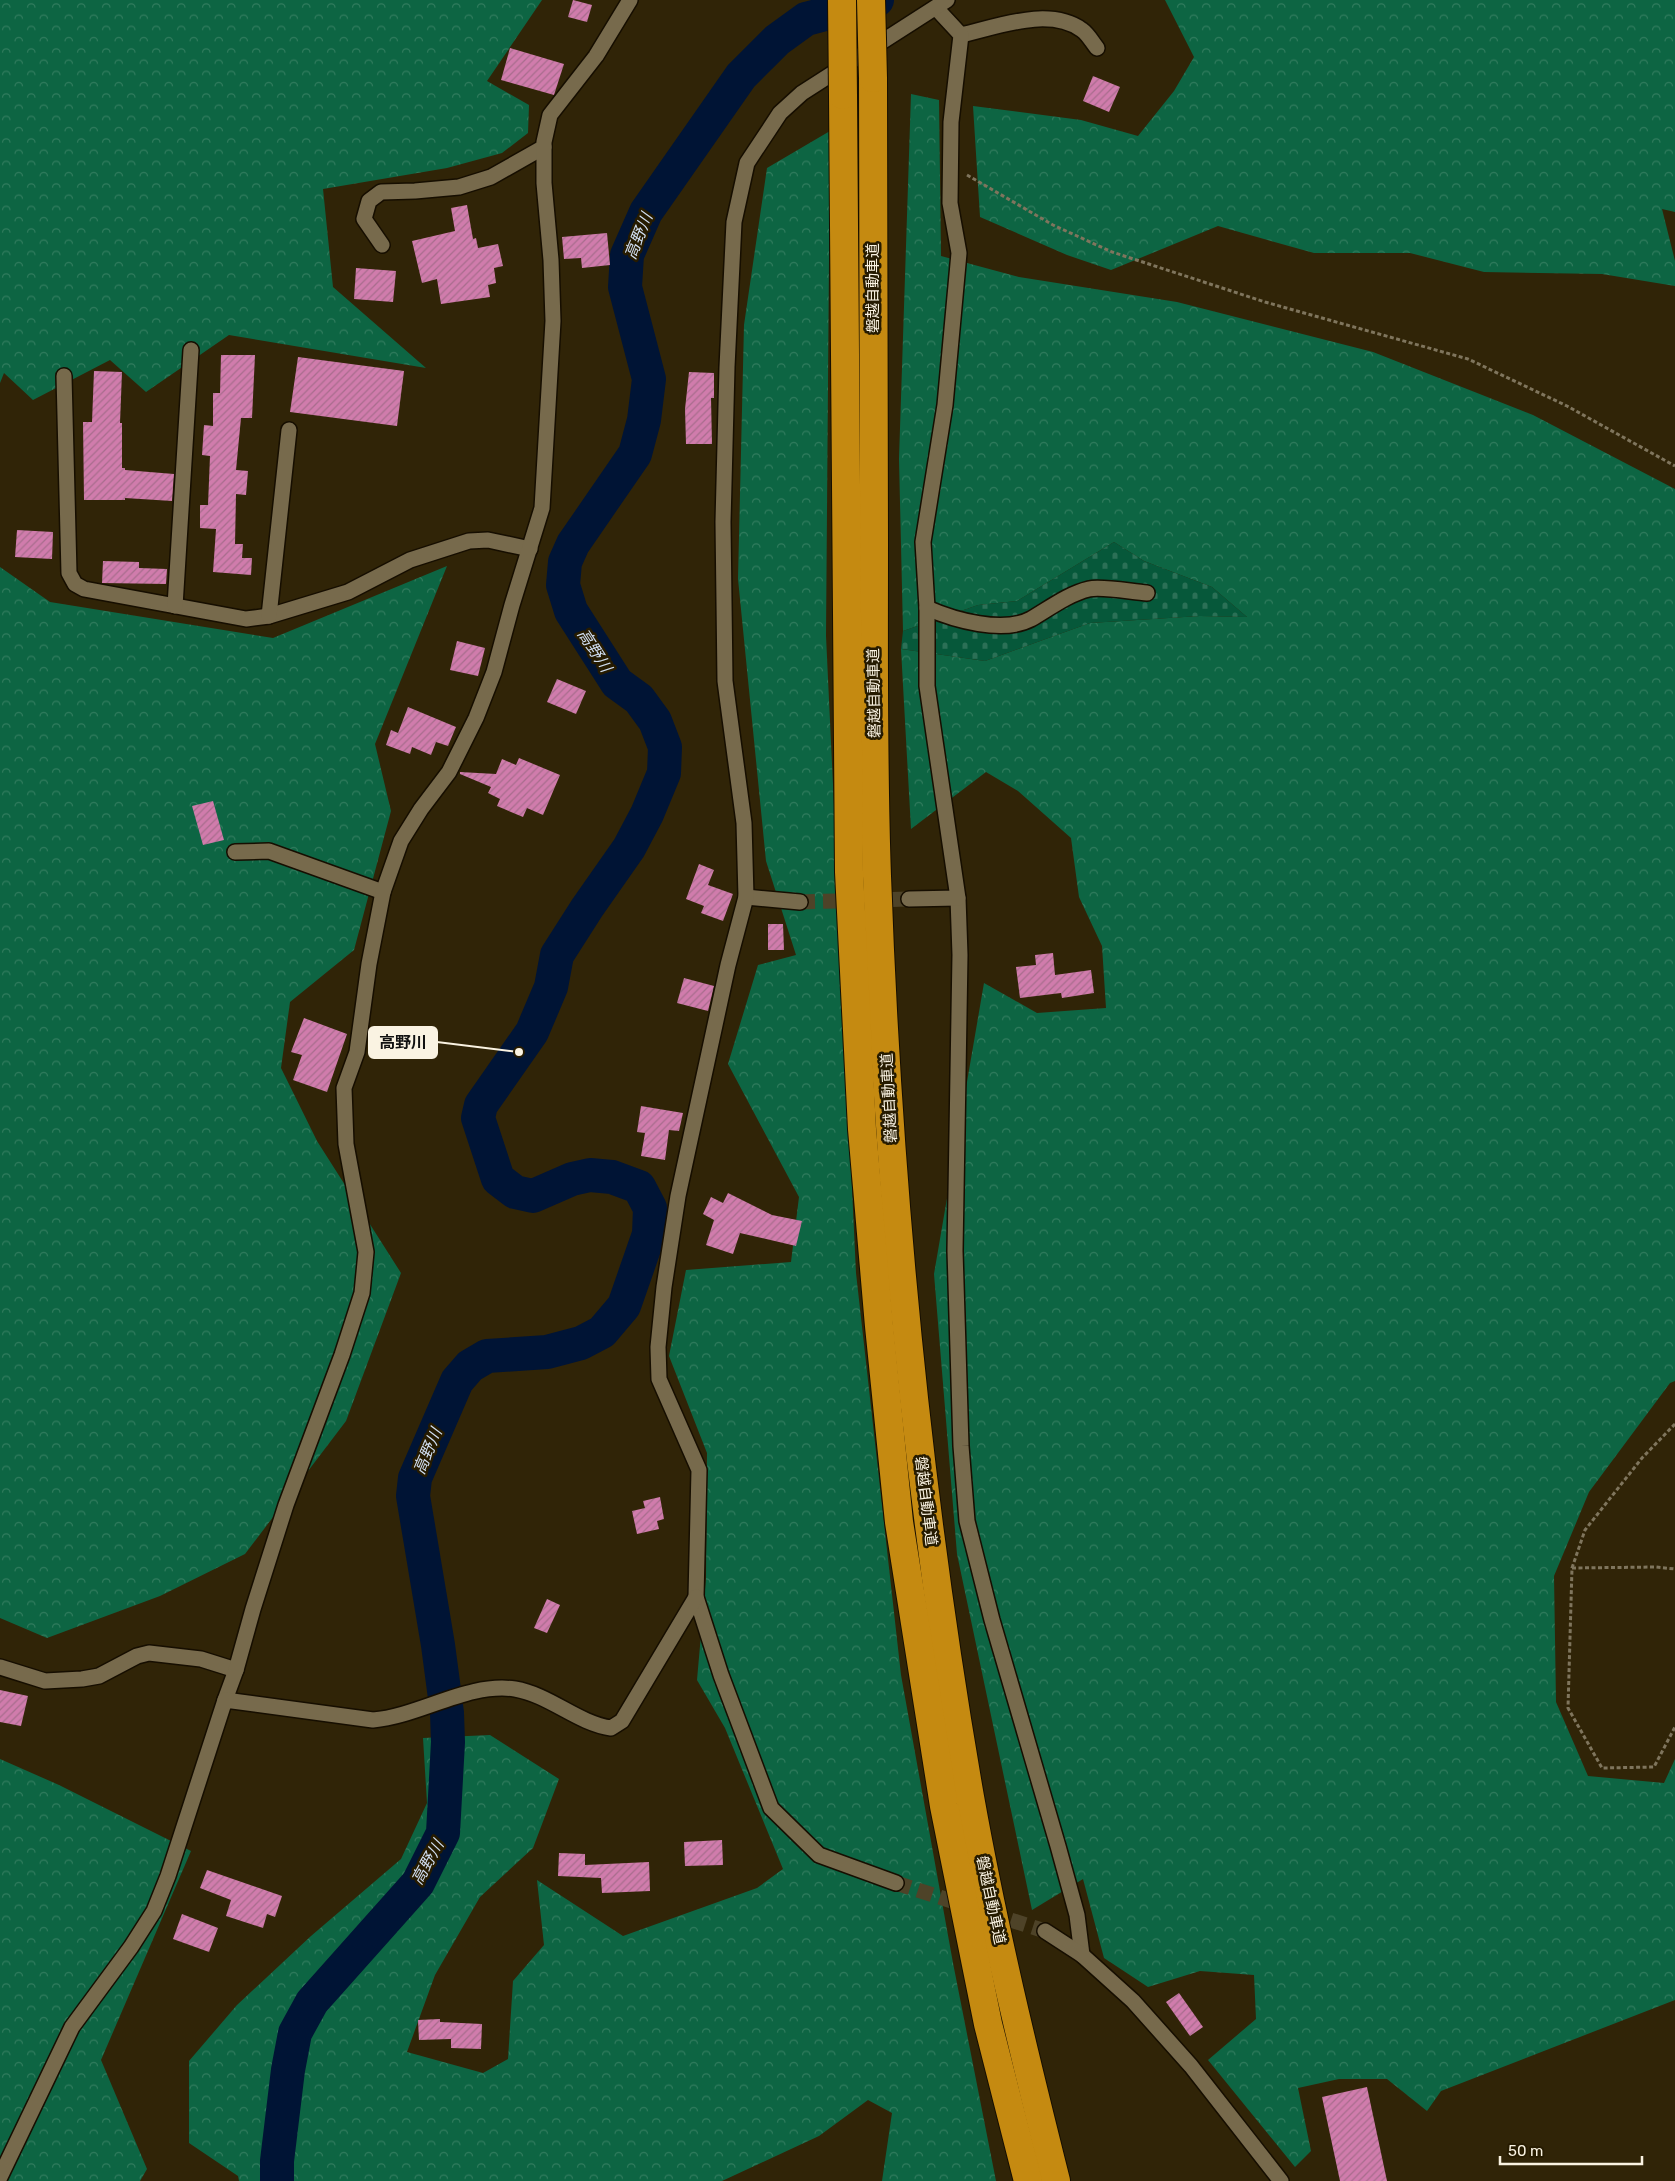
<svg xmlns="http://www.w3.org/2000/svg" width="1675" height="2181" font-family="Rubik,'Noto Sans JP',sans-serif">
	<defs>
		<pattern id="forest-crowns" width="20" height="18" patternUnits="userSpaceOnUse" patternTransform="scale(1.25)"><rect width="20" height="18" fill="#0d6543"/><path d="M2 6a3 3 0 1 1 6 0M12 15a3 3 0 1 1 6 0" fill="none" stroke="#317c5e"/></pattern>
		<pattern id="cemetery-stones" width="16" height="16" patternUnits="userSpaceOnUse" patternTransform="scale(1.25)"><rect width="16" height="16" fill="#06583a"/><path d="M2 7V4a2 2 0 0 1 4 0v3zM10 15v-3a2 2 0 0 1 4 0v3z" fill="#2b7056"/></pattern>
		<pattern id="building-hatch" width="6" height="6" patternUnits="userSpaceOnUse" patternTransform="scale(1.25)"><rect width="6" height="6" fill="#d07cac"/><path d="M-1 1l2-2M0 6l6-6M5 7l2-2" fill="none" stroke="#a86d8d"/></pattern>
	</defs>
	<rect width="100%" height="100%" fill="#302407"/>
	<g fill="url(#forest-crowns)">
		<polygon points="0,0 542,0 487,81 529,105 528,133 502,153 447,168 323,189 333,287 426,368 229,335 146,392 110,360 33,400 4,373 0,383"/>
		<polygon points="1165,0 1675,0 1675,212 1662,209 1675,261 1675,286 1602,274 1484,272 1410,253 1314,253 1218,226 1111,270 1067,255 980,217 973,106 1081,120 1138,136 1174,91 1194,57"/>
		<polygon points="911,94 939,100 941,256 1019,277 1177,302 1373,352 1533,415 1675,489 1675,1381 1670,1383 1589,1492 1554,1576 1556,1702 1588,1776 1664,1783 1675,1759 1675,2000 1441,2091 1427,2111 1387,2079 1339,2079 1298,2088 1311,2151 1295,2167 1208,2060 1256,2019 1254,1975 1200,1971 1148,1987 1104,1958 1083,1879 1032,1910 957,1554 934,1274 984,983 1037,1013 1106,1008 1102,946 1079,897 1071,838 1018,791 986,772 911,829 901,649 985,661 1090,623 1200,616 1247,617 1212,587 1144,561 1114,542 1017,601 978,605 903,631 899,459"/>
		<polygon points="830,131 826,636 856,1273 901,1675 953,1963 996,2181 882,2181 892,2113 868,2100 819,2136 722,2181 239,2181 238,2176 189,2143 189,2061 237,2005 311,1936 401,1859 427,1803 423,1738 490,1735 559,1779 533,1848 480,1897 435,1975 407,2052 483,2073 508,2059 513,1981 544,1945 537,1880 623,1936 757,1888 783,1869 725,1728 697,1680 706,1578 707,1453 669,1356 686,1270 791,1262 799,1197 728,1064 758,965 796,955 766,861 738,579 744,325 767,168"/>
		<polygon points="447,566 375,744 391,811 354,950 290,1002 281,1068 317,1141 401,1273 346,1421 245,1554 160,1596 47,1638 0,1618 0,567 50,602 273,638"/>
		<polygon points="0,1759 59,1785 191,1851 101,2060 147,2169 140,2181 0,2181"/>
	</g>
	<polygon fill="url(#cemetery-stones)" points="1114,542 1144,561 1212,587 1247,617 1200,616 1090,623 985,661 901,649 903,631 978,605 1017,601"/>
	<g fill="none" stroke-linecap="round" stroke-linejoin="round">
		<polyline stroke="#001435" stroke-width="34" points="277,2181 277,2161 288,2070 295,2033 312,2002 418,1883 443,1833 448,1742 447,1713 438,1645 413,1496 415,1478 457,1381 470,1366 487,1356 547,1352 581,1343 602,1332 624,1306 649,1234 650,1208 639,1187 612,1177 590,1175 572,1179 533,1196 515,1192 498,1179 478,1118 481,1105 532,1032 551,987 557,955 587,908 629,848 647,814 664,773 665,747 655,721 639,699 617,683 571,611 563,585 565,562 573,544 635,454 644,420 649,379 625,287 627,255 646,212 741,76 777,40 806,19 877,0"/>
	</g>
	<g fill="url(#building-hatch)">
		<polygon points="573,0 592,5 587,22 568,17"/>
		<polygon points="510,48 564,64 554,95 501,80"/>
		<polygon points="1093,76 1120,87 1109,112 1083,101"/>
		<polygon points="467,205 473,239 476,238 478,248 498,244 503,266 494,268 496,283 488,285 490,297 441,304 437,279 422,283 412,241 455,231 451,208"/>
		<polygon points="607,233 610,265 582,268 581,258 564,259 562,237"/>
		<polygon points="356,268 396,271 393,302 354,299"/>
		<polygon points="221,355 255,355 252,418 241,418 236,470 248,471 246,495 236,494 235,544 243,544 242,558 252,558 251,575 213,572 216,529 200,528 200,505 208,505 210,456 202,455 204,425 213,426 213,393 220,393"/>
		<polygon points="298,357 404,371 397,426 290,412"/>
		<polygon points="94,371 122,372 120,423 122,423 122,468 125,468 125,470 174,474 172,501 125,498 125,500 84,500 83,422 92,422"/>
		<polygon points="689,372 714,373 714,398 711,398 712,444 686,444 685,409"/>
		<polygon points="17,530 53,532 52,559 15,557"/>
		<polygon points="103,561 139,562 139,568 167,569 166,584 102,583"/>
		<polygon points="457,641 485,648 478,676 450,670"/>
		<polygon points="557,679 586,691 576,714 547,702"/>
		<polygon points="408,707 456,727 448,746 436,742 431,755 412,747 410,754 386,745 391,730 398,733"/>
		<polygon points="519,758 560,775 543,815 527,808 523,817 497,806 500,799 488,793 491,787 460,774 460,772 496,774 502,759 516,765"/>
		<polygon points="213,801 224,840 203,845 192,806"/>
		<polygon points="699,864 714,870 708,885 733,894 723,921 701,913 704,906 686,899"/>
		<polygon points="768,924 783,924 784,950 768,950"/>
		<polygon points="1053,953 1055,975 1091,970 1094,993 1062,998 1061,993 1020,998 1016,967 1036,965 1035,955"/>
		<polygon points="684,978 714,986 708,1011 677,1003"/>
		<polygon points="304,1018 347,1034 327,1092 293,1080 302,1055 291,1052"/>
		<polygon points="641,1106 683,1113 679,1131 669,1130 665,1160 641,1156 645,1133 637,1132"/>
		<polygon points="728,1193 772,1215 802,1221 796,1246 740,1233 733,1254 706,1245 714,1220 703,1214 711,1197 723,1203"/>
		<polygon points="660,1497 664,1519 657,1521 659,1529 637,1534 632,1511 645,1508 643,1501"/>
		<polygon points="547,1599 560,1605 547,1633 534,1628"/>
		<polygon points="0,1690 28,1696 21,1726 0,1722"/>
		<polygon points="722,1840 723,1865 685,1866 684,1842"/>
		<polygon points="559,1853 585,1854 585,1865 649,1862 650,1891 602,1893 601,1878 558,1876"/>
		<polygon points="207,1870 282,1896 275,1917 267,1914 263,1928 226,1916 231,1900 200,1888"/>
		<polygon points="182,1914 218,1928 209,1952 173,1939"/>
		<polygon points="1179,1993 1203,2027 1190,2036 1166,2002"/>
		<polygon points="440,2019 440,2022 482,2024 481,2049 451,2048 451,2039 419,2040 418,2020"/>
		<polygon points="1367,2087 1387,2181 1340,2181 1322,2097"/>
	</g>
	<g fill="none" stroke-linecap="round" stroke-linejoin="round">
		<g stroke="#4e4328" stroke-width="15" stroke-dasharray="15 8" stroke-linecap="butt">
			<polyline points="800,902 909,899"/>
			<polyline points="896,1883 967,1906"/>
			<polyline points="989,1913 1045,1931"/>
		</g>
		<g stroke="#160e00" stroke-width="18">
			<g id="street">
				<path d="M961,35C997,27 1049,6 1082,30C1088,34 1092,42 1097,48"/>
				<polyline points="382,245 364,219 369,201 381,192 415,191 459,187 491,177 544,147"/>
				<polyline points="64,376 69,573 75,584 84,589 246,619 269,616 348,592 410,560 469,541 488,540 530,549"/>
				<polyline points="175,606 191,350"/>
				<path d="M927,608C954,620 1003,634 1031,619C1050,608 1068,594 1089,589C1102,586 1132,592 1147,593"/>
				<polyline points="269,616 289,430"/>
				<polyline points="235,852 269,851 383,892"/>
				<polyline points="746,897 800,902"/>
				<polyline points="958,898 960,955 955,1251 961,1446 967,1521 992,1620 1058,1846 1077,1915 1082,1955"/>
				<polyline points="909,899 958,898 927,686 927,608 923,542 945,405 959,253 950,203 951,122 961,35 936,8"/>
				<polyline points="0,1667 45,1681 82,1679 99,1676 137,1656 149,1653 201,1659 236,1670"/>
				<polyline points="225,1700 236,1670 253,1609 286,1505 342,1355 362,1293 366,1252 346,1144 344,1088 357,1052 369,964 383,892 401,841 421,809 449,772 476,718 494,672 512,605 542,508 553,321 551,260 544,183 544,142 550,115 596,56 630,0"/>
				<polyline points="896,1883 819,1855 771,1808 721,1675 696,1597 699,1470 659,1379 658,1347 664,1287 678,1196 728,965 746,897 744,823 725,681 723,522 727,367 734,222 747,163 780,113 802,93 947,0"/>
				<polyline points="1045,1931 1082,1955 1133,2001 1191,2066 1281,2181"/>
				<path d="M0,2177L72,2027L131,1947L154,1911L168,1876L225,1700L373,1720C420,1716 468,1682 515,1689C550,1695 577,1723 611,1728L622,1721L696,1597"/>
			</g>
		</g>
		<g stroke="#160e00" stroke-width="30">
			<g id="highway">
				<path d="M873,78C873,234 873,390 874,546C874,656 873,766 877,876C888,1184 917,1493 970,1797C993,1926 1024,2054 1056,2181"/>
				<polyline points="843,95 849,872 862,1129 879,1326 899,1522 944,1806 988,2024 1028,2181"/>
			</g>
		</g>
		<g stroke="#7f755d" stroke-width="3" stroke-dasharray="4 2.5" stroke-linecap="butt">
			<polyline points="967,175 1053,225 1112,252 1265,302 1468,359 1567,406 1675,466"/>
			<polyline points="1675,1424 1642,1458 1585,1530 1572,1568 1568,1708 1602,1768 1654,1767 1675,1727"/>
			<polyline points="1572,1568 1656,1567 1675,1569"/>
		</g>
		<use href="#street" stroke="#776a4c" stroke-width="15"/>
		<use href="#highway" stroke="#c58a11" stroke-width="28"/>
		<g stroke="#160e00" stroke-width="30" stroke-linecap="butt">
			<g id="highway-bridge">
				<polyline points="842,0 843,95"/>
				<polyline points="871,0 873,78"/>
			</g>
		</g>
		<use href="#highway-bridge" stroke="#c58a11" stroke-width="28"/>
	</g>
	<g text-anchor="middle" stroke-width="5" stroke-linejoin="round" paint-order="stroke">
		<g font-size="15" fill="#faf3e2" stroke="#261b00">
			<text transform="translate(873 288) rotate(-90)" y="5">磐越自動車道</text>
			<text transform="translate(874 693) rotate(-91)" y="5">磐越自動車道</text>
			<text transform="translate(889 1098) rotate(-93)" y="5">磐越自動車道</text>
			<text transform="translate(926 1501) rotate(83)" y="5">磐越自動車道</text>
			<text transform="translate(991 1900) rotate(78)" y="5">磐越自動車道</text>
		</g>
		<g font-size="16" font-style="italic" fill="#d1dff2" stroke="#261b00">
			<text transform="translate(638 236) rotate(-68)" y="6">高野川</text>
			<text transform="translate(595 650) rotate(57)" y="6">高野川</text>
			<text transform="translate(427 1451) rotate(-67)" y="6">高野川</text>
			<text transform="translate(427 1862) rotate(-61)" y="6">高野川</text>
		</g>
	</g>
	<path fill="none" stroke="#faf3e2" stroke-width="2" d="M519 1052L437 1042"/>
	<circle fill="#faf3e2" stroke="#261b00" stroke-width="2" cx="519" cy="1052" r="5"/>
	<rect fill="#faf3e2" stroke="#faf3e2" stroke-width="2" x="369" y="1027" width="68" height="31" rx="5"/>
	<g font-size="16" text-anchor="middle" font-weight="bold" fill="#111">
		<text x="403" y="1048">高野川</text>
	</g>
	<path d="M1500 2156v8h142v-8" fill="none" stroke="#faf3e2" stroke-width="2.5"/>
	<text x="1508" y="2156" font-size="15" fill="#faf3e2" stroke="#261b00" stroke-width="4" paint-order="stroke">50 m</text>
</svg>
